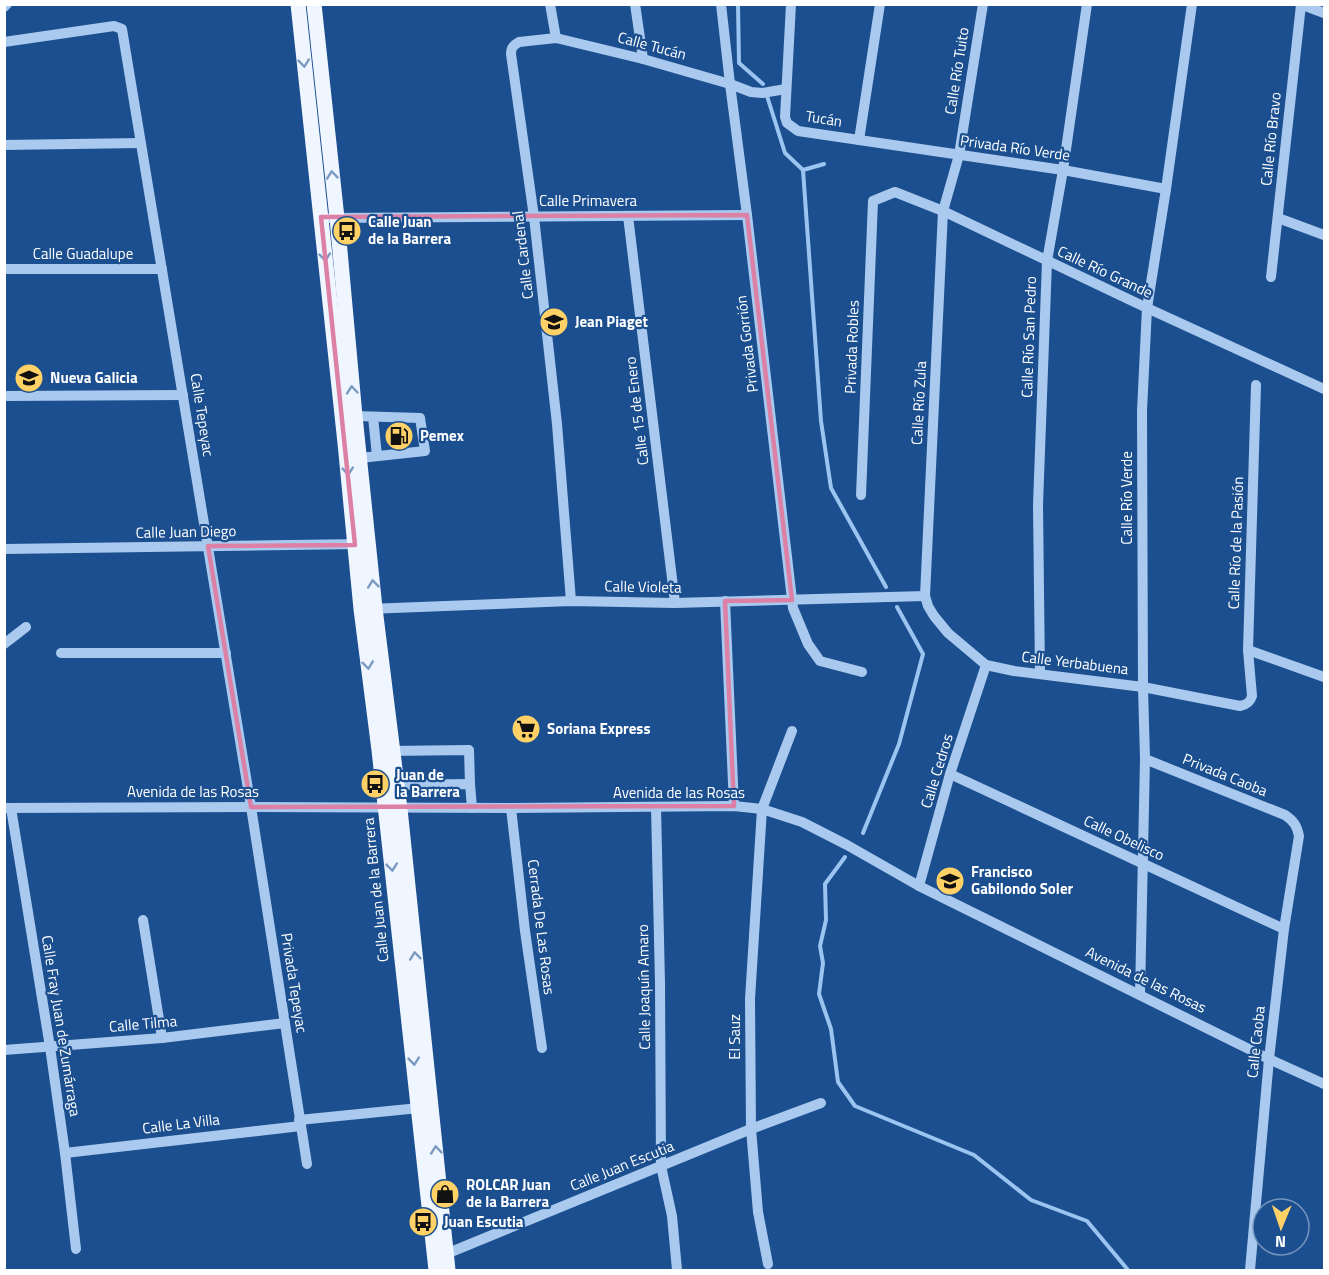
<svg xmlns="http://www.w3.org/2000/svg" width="1329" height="1275" font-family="'Titillium Web',sans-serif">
	<rect width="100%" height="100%" fill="#1b4f8f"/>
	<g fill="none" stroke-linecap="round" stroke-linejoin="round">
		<g stroke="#9cc4f0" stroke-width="4">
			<polyline points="738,4 739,63 763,84"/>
			<polyline points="767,96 785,153 803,170 821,421 831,488 886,587"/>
			<polyline points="803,170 824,164"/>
			<polyline points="863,833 899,744 923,654 897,607"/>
			<polyline points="845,857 825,884 826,920 820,946 823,963 819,994 831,1029 838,1082 855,1106 974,1155 1031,1200 1087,1221 1128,1270"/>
		</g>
		<g stroke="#a9c9ee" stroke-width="10">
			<polyline points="550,4 556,38"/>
			<polyline points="635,4 643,59"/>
			<polyline points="721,4 730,84 747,215 793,608 808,644 820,661 862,672"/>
			<polyline points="791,4 785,117 787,123 798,131 1063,170 1166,189"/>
			<path d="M983,4L959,155L943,211L925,596L928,606L934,616L948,633L986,665L1014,671L1143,687L1240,706C1246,705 1250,703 1252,696L1248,650L1256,385"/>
			<polyline points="1300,4 1324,13"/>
			<polyline points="4,7 7,4"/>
			<polyline points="4,42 114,26 122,29 251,807 307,1164"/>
			<polyline points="859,140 880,4"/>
			<polyline points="4,145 141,143"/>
			<polyline points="628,216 675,603"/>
			<polyline points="330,218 747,215"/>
			<polyline points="1278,218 1324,235"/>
			<polyline points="4,269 162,269"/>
			<polyline points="1271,277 1301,5"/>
			<polyline points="4,396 183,395"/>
			<polyline points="355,416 420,418 425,451 360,458"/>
			<polyline points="373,417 377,456"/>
			<polyline points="861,495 873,201 895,192 943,211 1147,308 1324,389"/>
			<polyline points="4,549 361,544"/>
			<path d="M571,601L557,424L534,217L511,54C511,47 514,45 519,42L556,38L643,59L730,84L751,92L762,93L786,89"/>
			<polyline points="725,601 734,806"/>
			<polyline points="368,609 571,601 675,603 925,596"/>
			<polyline points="4,644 26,627"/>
			<polyline points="1248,650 1324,677"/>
			<polyline points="61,653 226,653"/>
			<polyline points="1040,674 1038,505 1047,261 1063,170 1087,4"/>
			<polyline points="388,751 469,750 470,784"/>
			<path d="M1145,759L1285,815C1294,821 1297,826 1299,836L1284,929L1269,1059L1250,1270"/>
			<polyline points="950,774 1284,929"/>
			<polyline points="390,785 470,784 472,808"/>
			<polyline points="656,807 660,983 661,1166 672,1216 677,1270"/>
			<polyline points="4,808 251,807 511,808 734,806 762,809 802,822 847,845 919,886 1269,1059 1324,1084"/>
			<polyline points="11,808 50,1047 65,1153 76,1249"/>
			<polyline points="511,808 525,931 542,1048"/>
			<polyline points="919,886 950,774 986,665"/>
			<polyline points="143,920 162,1038"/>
			<polyline points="1140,994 1145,759 1143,687 1142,411 1147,308 1166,189 1192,4"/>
			<polyline points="4,1050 162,1038 285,1023"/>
			<polyline points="299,1120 419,1108"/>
			<polyline points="65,1153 301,1126"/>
			<polyline points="440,1256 446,1254 751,1129 821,1103"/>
			<polyline points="768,1264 758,1212 751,1129 750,999 762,809 792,731"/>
		</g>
		<g stroke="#f0f6ff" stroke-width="15">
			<polyline points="298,4 345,443 361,609 379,750 436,1270"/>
			<polyline points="314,4 337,218 355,416 375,608 400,809 448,1270"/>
		</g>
	</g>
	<defs><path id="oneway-chevron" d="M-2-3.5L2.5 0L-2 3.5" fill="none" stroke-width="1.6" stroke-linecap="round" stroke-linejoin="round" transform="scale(1.5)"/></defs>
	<g stroke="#7b9ac1">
		<use href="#oneway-chevron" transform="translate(304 63) rotate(84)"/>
		<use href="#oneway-chevron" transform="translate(332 175) rotate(-96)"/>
		<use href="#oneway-chevron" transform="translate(325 257) rotate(84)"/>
		<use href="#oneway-chevron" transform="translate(352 390) rotate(-95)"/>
		<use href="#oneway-chevron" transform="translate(348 471) rotate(84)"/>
		<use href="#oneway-chevron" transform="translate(373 584) rotate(-96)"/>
		<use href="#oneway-chevron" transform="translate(368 665) rotate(83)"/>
		<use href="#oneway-chevron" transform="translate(392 867) rotate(84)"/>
		<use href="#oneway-chevron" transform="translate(415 956) rotate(-96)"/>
		<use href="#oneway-chevron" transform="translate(414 1061) rotate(84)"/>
		<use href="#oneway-chevron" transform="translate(436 1150) rotate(-96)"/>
	</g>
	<path fill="none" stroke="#dd80a5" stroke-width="4.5" stroke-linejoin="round" d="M747,215L792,600L725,601L734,806L251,807L208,546L355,545L321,217Z"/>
	<defs>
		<g id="bus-disc" transform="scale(1.5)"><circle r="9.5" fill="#ffd166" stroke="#1b4f8f"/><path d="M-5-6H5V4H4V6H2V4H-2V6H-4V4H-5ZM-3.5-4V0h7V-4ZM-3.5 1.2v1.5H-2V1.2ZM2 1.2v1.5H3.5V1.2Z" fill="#111"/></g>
		<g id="school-disc" transform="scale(1.5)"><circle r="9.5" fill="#ffd166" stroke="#1b4f8f"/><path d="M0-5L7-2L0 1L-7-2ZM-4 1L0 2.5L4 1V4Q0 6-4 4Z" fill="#111"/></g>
		<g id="fuel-disc" transform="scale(1.5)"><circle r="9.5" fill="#ffd166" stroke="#1b4f8f"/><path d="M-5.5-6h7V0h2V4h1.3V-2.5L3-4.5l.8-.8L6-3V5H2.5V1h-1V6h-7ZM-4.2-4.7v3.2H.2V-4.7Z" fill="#111"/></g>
		<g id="supermarket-disc" transform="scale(1.5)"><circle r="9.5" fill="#ffd166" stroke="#1b4f8f"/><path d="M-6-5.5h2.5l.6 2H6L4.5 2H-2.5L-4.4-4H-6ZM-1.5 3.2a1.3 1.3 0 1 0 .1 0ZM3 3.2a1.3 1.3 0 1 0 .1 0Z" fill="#111"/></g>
		<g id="shop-disc" transform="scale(1.5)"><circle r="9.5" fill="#ffd166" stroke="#1b4f8f"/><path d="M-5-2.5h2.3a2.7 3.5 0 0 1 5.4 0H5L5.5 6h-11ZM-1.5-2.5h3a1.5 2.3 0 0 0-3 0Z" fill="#111"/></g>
	</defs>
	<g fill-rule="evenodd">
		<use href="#bus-disc" x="347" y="231"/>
		<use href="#school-disc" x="554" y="322"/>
		<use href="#school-disc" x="29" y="378"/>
		<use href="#fuel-disc" x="399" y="436"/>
		<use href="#supermarket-disc" x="526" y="729"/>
		<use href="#bus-disc" x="375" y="784"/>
		<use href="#school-disc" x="950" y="881"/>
		<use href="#shop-disc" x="445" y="1194"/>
		<use href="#bus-disc" x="423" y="1222"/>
	</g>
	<g text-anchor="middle" stroke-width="4.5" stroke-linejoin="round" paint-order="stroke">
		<g font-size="15" fill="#fff" stroke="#1b4f8f">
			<text transform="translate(652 46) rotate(15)" y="5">Calle Tucán</text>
			<text transform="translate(957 71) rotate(-81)" y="5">Calle Río Tuito</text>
			<text transform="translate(824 119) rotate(9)" y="5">Tucán</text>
			<text transform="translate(1271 139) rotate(-84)" y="5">Calle Río Bravo</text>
			<text transform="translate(1015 148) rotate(8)" y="5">Privada Río Verde</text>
			<text x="588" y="206">Calle Primavera</text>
			<text x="83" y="259">Calle Guadalupe</text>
			<text transform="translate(523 255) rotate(-97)" y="5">Calle Cardenal</text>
			<text transform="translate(1105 272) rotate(25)" y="5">Calle Río Grande</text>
			<text transform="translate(1029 337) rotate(-88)" y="5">Calle Río San Pedro</text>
			<text transform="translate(747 344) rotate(-97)" y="5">Privada Gorrión</text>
			<text transform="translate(852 347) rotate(-88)" y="5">Privada Robles</text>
			<text transform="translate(919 403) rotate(-87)" y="5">Calle Río Zula</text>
			<text transform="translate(637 411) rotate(-97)" y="5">Calle 15 de Enero</text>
			<text transform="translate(202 415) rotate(81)" y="5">Calle Tepeyac</text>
			<text transform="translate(1127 498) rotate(-90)" y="5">Calle Río Verde</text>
			<text transform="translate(186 532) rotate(-1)" y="5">Calle Juan Diego</text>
			<text transform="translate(1236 543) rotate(-88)" y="5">Calle Río de la Pasión</text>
			<text transform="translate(643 587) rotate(1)" y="5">Calle Violeta</text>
			<text transform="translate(1075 663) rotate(7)" y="5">Calle Yerbabuena</text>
			<text transform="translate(937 771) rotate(-73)" y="5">Calle Cedros</text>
			<text transform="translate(1225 775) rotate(22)" y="5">Privada Caoba</text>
			<text x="193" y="797">Avenida de las Rosas</text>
			<text x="679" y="798">Avenida de las Rosas</text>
			<text transform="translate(1124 838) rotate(25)" y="5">Calle Obelisco</text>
			<text transform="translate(376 890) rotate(-96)" y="5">Calle Juan de la Barrera</text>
			<text transform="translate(541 927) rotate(83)" y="5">Cerrada De Las Rosas</text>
			<text transform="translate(1146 980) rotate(26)" y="5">Avenida de las Rosas</text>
			<text transform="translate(294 983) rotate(81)" y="5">Privada Tepeyac</text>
			<text transform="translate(644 987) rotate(-91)" y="5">Calle Joaquín Amaro</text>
			<text transform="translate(143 1024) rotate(-5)" y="5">Calle Tilma</text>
			<text transform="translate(61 1026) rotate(81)" y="5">Calle Fray Juan de Zumárraga</text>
			<text transform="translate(735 1037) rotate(-90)" y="5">El Sauz</text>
			<text transform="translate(1256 1042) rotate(-84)" y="5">Calle Caoba</text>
			<text transform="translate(181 1124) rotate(-7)" y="5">Calle La Villa</text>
			<text transform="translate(622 1166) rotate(-22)" y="5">Calle Juan Escutia</text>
		</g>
		<g font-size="15" font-weight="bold" fill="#fff" stroke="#1b4f8f" text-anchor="start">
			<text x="368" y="227">Calle Juan<tspan x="368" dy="17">de la Barrera</tspan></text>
			<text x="575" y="327">Jean Piaget</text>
			<text x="50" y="383">Nueva Galicia</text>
			<text x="420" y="441">Pemex</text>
			<text x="547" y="734">Soriana Express</text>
			<text x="396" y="780">Juan de<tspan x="396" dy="17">la Barrera</tspan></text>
			<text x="971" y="877">Francisco<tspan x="971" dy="17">Gabilondo Soler</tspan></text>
			<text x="466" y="1190">ROLCAR Juan<tspan x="466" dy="17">de la Barrera</tspan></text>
			<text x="444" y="1227">Juan Escutia</text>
		</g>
	</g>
	<rect width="1329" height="1275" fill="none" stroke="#ffffff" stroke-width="12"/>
	<g transform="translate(1281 1227) rotate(182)"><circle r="28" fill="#1b4f8f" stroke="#7695bc" stroke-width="1.5"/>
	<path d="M0-4.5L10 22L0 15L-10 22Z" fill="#ffd166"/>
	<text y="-9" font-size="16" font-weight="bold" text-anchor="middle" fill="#ffffff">N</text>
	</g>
</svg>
